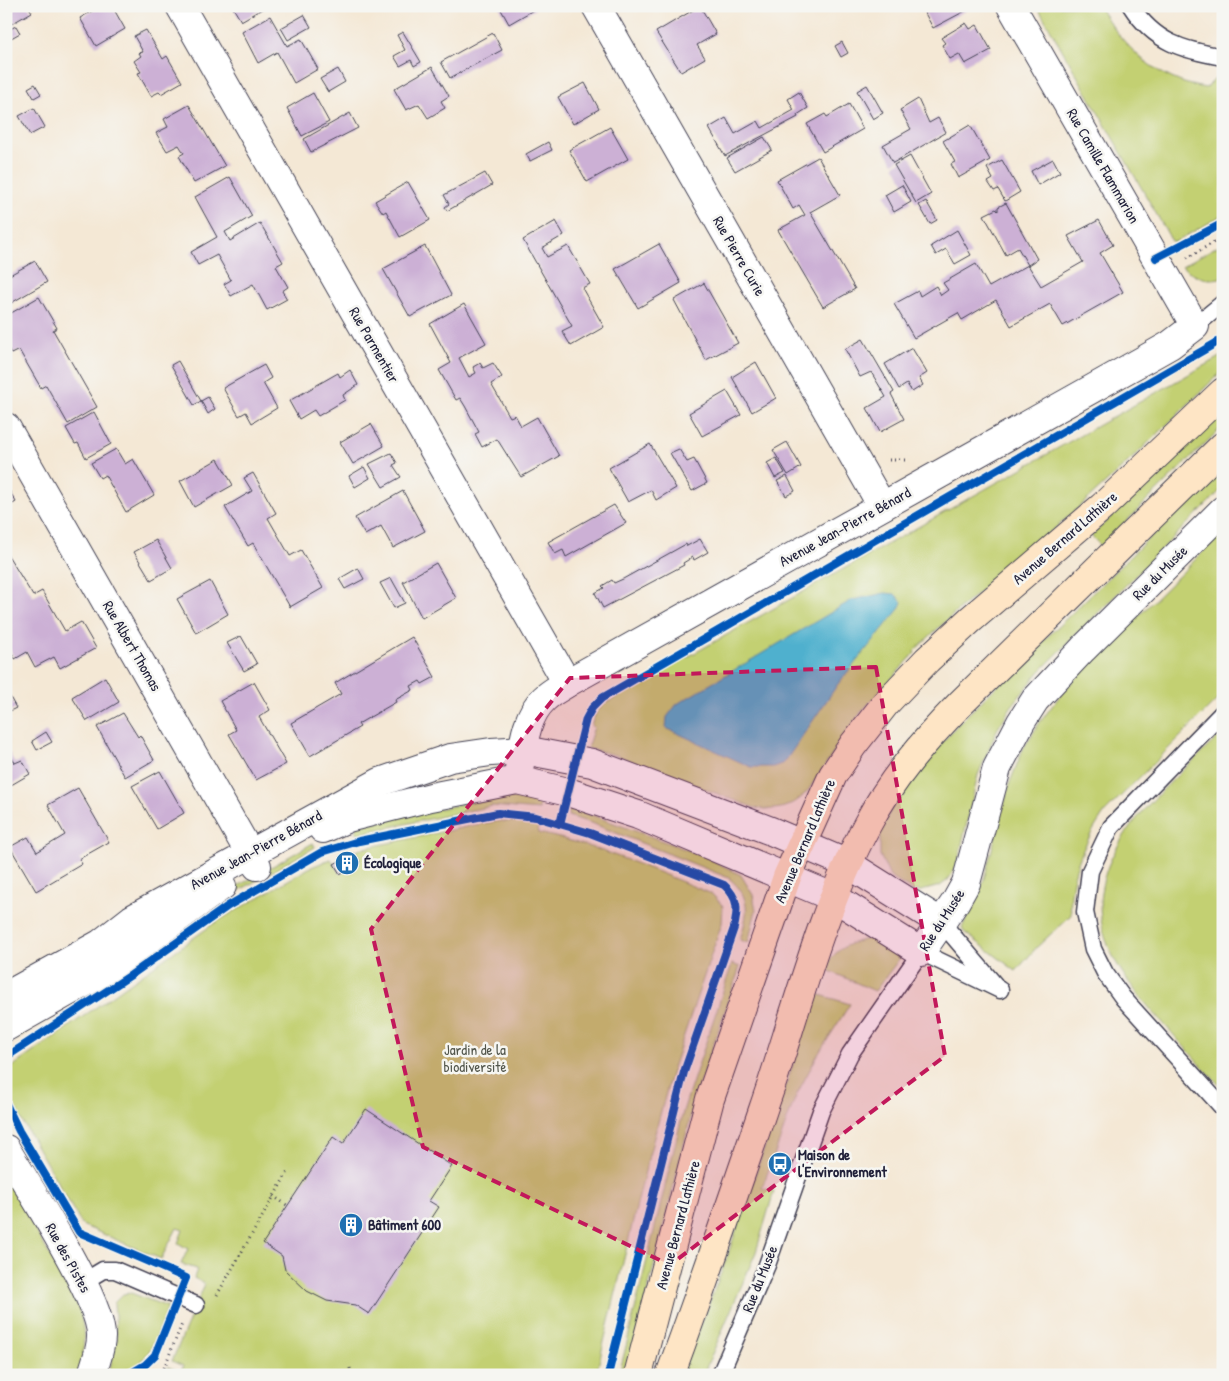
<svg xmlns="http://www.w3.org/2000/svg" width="1229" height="1381" font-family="'Patrick Hand',sans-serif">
	<rect width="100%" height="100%" fill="#f6f6f2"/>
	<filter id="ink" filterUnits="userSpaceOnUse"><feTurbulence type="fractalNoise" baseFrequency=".02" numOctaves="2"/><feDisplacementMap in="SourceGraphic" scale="10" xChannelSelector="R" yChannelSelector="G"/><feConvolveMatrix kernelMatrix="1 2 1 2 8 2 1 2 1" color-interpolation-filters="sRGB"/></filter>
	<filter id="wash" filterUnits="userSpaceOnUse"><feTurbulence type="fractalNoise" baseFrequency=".0096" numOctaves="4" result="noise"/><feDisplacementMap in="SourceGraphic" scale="20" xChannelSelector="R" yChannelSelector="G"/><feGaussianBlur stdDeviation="1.12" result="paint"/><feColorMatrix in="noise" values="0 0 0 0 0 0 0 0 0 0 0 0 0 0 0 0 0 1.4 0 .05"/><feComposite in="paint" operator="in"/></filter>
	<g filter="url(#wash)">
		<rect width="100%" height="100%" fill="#f4e8d5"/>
		<g fill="#c3d072" stroke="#727956">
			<path d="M1037,6H1099C1122,45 1157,82 1206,88L1218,76L1223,77V215L1173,243Z"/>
			<path d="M1223,243V277C1207,282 1194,277 1182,266Z"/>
			<path d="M1223,355V370C1169,423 1116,475 1060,524C1011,566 960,606 914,651L915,653L861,712L809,789C795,807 777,812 755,808L615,755L587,748L594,727L591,726L596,712L606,703Z"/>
			<polygon points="1223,411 1223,426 1101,546 1091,536"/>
			<polygon points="1223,466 1223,488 1039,672 1011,707 997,730 978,775 958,861 949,879 940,886 921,891 913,891 890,877 880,855 880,832 891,809 918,771 958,724"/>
			<path d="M1223,532V694L1105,812C1083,843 1068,878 1071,915L1036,948L1016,971L964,932L962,928L984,879L1010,782L1023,749L1040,722L1065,689Z"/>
			<path d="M1223,732V1089C1203,1067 1183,1046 1164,1024C1107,963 1073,908 1128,830C1151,797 1194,761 1223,732Z"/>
			<polygon points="508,798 540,801 539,810 492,806 357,834 355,826 472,802"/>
			<path d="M570,807L704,856L741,875L753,895L756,910L748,943L740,940C748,913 752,898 729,878L594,824L568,816Z"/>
			<path d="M501,821L537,823L539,833C599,846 655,871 712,894L723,906L722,923L672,1071L647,1163L596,1375H162L168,1367L181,1372L183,1366L172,1361L205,1284L194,1278L197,1269L181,1264L188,1249L178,1243L183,1230L177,1228L161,1259L82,1225L10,1100L9,1088L12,1067L216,922L309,868L331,859L340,873L360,862L354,853L360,849L485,823Z"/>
			<polygon points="313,843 315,847 219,902 15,1040 10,1037 224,894"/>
			<path d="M869,939H879L903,954L875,991L825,969C834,950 848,942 869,939Z"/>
			<polygon points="732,964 740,967 695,1099 627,1375 619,1375 684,1108"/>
			<polygon points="817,994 850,1004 817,1056 796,1096 762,1188 774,1191 756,1252 703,1375 680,1375 725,1263"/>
			<path d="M6,1178L78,1305C86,1330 85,1349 79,1375H6Z"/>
			<path d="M131,1293L168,1307C156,1338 148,1375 108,1375L117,1341L114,1303L123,1294Z"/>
		</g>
		<polygon fill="#4fb0ce" stroke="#386984" points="885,593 895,594 902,602 899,609 838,684 784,763 773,767 751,767 666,728 667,717 677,704 852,600"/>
		<g id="blocks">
			<g fill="#ccb0d5">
				<polygon points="6,6 28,6 32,12 6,27"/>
				<polygon points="101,6 112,6 125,29 96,46 80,18"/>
				<polygon points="232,6 267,6 241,21"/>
				<polygon points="499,6 533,6 535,9 509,24"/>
				<polygon points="700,6 716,34 697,45 705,58 681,72 656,32"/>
				<polygon points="921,6 965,6 967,10 933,28"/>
				<polygon points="304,15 311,27 288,40 281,28"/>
				<polygon points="270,16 287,46 301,39 318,69 294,83 277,52 258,63 242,32"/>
				<polygon points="966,23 970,29 977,25 991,50 965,64 959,54 950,59 942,45 945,43 941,38"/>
				<polygon points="16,26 20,33 6,41 6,31"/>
				<polygon points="146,30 163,59 167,56 182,82 161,94 159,92 151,96 138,73 141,72 134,61 141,56 139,53 143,52 134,36"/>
				<polygon points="403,32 421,62 414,66 411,60 400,66 394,56 405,50 397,35"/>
				<polygon points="493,33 502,50 450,78 441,62"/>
				<polygon points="842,42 848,53 841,57 835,46"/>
				<polygon points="432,67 449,96 441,101 445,108 428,118 419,104 406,110 394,89"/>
				<polygon points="338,69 345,82 328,92 320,79"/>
				<polygon points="585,83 599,109 573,124 558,97"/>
				<polygon points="35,84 41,94 34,98 28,88"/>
				<polygon points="867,85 883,113 873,119 857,91"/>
				<polygon points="799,92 808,108 797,115 798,117 725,156 709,128 726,118 735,134 758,121 762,128 794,110 788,99"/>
				<polygon points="313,93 329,122 302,136 287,108"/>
				<polygon points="918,99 929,123 938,118 946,132 893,163 883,145 911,129 900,110"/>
				<polygon points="849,104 863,129 823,152 807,124 825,114 827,117"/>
				<polygon points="189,105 225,166 194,183 179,156 184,153 179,145 167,151 156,133 168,127 164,119"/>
				<polygon points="34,108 45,127 30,135 19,116"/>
				<polygon points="350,113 358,128 311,152 304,139"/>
				<polygon points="970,125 990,160 958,178 951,164 955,162 943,141"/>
				<polygon points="610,127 628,159 587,182 569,150"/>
				<polygon points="764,137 772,150 735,171 727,158"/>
				<polygon points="548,142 552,150 530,161 526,154"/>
				<polygon points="910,156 931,194 916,203 894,165"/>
				<polygon points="818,157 840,195 810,212 855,289 823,307 778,230 805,215 799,205 793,209 777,180"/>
				<polygon points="1053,159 1060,172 1038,185 1031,171"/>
				<polygon points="1002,160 1020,192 1005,201 998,189 994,191 988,182 993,179 987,168"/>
				<polygon points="485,173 492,185 447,211 445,207 449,204 444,195"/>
				<polygon points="230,177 252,216 225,232 230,241 260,223 283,262 276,266 288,287 282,291 287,299 267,310 253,284 231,296 224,284 231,280 217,255 198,265 191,252 217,237 195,197"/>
				<polygon points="408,182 430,220 400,237 386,211 383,213 375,201"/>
				<polygon points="902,185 911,202 894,212 885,195"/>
				<polygon points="926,201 937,220 930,224 919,205"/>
				<polygon points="1006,203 1037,259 1028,265 1018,248 1006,255 984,215 996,209 998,211 998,207"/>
				<polygon points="1099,220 1113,245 1100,253 1123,292 1063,326 1050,304 1011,326 996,300 962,320 958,313 914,338 894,304 918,291 920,296 936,286 941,295 948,290 943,283 976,264 989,287 1028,265 1041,286 1083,262 1068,236"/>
				<polygon points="556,221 564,235 542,248 547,257 568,246 590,284 582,288 604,327 571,346 562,331 572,326 523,240"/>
				<polygon points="957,230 971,255 955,264 946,249 936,255 931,246"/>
				<polygon points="659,244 681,283 638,308 615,269"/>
				<polygon points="425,246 451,295 410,317 383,269"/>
				<polygon points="35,261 47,282 6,306 6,277"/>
				<polygon points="704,283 738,343 706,360 674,300"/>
				<polygon points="39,297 57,328 53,330 97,407 68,424 46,385 41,388 19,350 11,354 6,344 6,316"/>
				<polygon points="464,304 486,343 459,358 469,377 476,373 473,367 480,363 483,368 493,363 502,377 491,384 510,417 515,415 521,426 537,417 559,456 521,477 497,439 482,447 475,434 479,432 465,406 460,398 456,400 439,370 451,363 430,324"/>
				<polygon points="863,339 894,392 891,394 904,419 880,432 867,408 886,397 871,372 860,377 845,349"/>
				<polygon points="912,348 927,373 919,378 923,385 912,392 907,384 899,389 885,364"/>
				<polygon points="178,361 201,401 194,405 171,365"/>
				<polygon points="756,362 776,398 752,412 732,377"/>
				<polygon points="264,365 271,378 263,383 277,408 252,423 246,412 239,416 223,388"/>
				<polygon points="350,370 358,385 343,395 345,400 318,416 314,410 299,419 289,401 338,373 340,377"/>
				<polygon points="727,391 741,415 702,436 689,413"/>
				<polygon points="208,397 215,409 208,414 201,401"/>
				<polygon points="94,412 111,444 86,458 78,443 75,444 66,428"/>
				<polygon points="371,424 384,446 353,464 340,442"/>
				<polygon points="787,442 801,467 788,475 773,450"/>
				<polygon points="650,444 676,488 656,500 651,490 628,502 609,468"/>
				<polygon points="116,449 125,464 133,459 154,495 126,512 105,475 100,478 91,463"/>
				<polygon points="679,449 687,462 694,459 707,483 692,491 670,453"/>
				<polygon points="391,453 397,463 393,465 401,477 383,487 369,464"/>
				<polygon points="776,458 785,473 775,478 767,463"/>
				<polygon points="218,459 233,485 194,507 180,481"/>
				<polygon points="364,467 370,478 355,487 349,476"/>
				<polygon points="253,473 276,513 268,518 290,556 301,550 323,588 290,607 253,543 248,546 225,507 252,491 244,478"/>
				<polygon points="787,476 795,491 786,496 777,481"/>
				<polygon points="6,485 16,502 6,508"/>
				<polygon points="403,491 425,531 393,548 381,526 365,535 355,518"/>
				<polygon points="614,505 626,523 566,557 563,550 555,554 548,542"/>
				<polygon points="700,539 708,552 694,560 693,557 683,563 684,565 603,608 595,593 604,588 602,586 612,580 614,583 623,579 686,544 687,546"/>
				<polygon points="156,540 172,568 151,580 134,552"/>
				<polygon points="6,552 33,596 42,591 65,631 81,622 96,648 60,668 54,657 35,667 27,652 15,659 6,643"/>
				<polygon points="436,563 456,598 422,618 403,582"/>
				<polygon points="358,568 364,579 345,589 339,579"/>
				<polygon points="391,578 405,603 394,608 380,583"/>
				<polygon points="210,581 228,614 196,633 177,599"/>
				<polygon points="241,636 257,664 244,671 227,643"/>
				<polygon points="412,637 435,677 422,684 420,681 411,686 413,690 395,700 396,702 358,724 360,727 310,756 291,723 341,694 335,683"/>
				<polygon points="105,677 119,702 87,721 72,697"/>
				<polygon points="254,682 270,710 259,717 286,764 256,780 229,734 236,730 220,701"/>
				<polygon points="6,690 16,708 6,713"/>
				<polygon points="123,713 138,737 140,735 154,760 125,777 97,727"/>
				<polygon points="46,732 52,742 37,750 32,741"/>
				<polygon points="6,748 15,763 22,760 30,774 6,788"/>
				<polygon points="160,771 184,813 157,829 132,786"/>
				<polygon points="78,788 109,842 79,859 82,864 36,891 10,847 28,837 37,852 65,835 48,805"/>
				<polygon points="354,853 360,862 340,874 334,864"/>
				<polygon points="366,1109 452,1166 429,1201 439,1207 369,1314 355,1305 327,1301 307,1291 285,1270 282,1256 263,1243 333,1137 343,1144"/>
			</g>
		</g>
	</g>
	<g filter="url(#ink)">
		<use href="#blocks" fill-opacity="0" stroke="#424052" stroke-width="1"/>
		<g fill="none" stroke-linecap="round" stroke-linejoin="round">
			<g stroke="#424052" stroke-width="19">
				<g id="service">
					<path d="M1131,6C1155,43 1183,50 1223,57"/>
					<polyline points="1195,326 1223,303"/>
					<polyline points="1223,712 1111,827 1090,871 1085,912 1093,949 1105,973 1123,998 1223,1108"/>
					<polyline points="942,923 995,985"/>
					<polyline points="83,1282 103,1270 115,1270 196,1305"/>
					<polyline points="720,1375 767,1265 821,1111 850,1054 921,952 1000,990"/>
				</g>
			</g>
			<g stroke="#424052" stroke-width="30">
				<g id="minor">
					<polyline points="180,6 567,683"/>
					<polyline points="596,6 882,506"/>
					<polyline points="6,427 257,866"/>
					<path d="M517,780C523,754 523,718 544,699C551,692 560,688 567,683L1140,362L1170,345L1195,326L1011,6"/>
					<polyline points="848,864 942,923"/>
					<polyline points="835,898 921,952 956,901 966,883 997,768 1021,722 1035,700 1083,649 1223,510"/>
					<path d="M6,1149C27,1185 103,1302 101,1337C101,1350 95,1363 92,1375"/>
				</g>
			</g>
			<g stroke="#424052" stroke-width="30">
				<g id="tertiary">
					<polyline points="323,829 348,818 431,797 517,780 568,792 638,815 835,898"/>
					<polyline points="6,996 100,944 132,919 380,782 450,758 491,752 524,750 592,763 771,831 848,864"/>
					<polyline points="6,1027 103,972 222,886"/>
				</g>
			</g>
			<g stroke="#424052" stroke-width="30">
				<g id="secondary">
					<polyline points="638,1375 710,1099 787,877 833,775 853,745 886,703 927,660 970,620 1102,507 1223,392"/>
					<path d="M670,1375C706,1278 739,1180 772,1083C800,997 824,905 867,825C891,779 925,740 961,703L1223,446"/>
				</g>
			</g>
			<g stroke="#424052" stroke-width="3" stroke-dasharray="1 4" stroke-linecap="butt">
				<polyline points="1187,258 1223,237"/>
				<polyline points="889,460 905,460"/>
				<polyline points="273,1196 288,1206"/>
				<polyline points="217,1295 289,1170"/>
				<polyline points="350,1368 351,1375"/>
				<polyline points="157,1375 164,1368 182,1324"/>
			</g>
			<use href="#service" stroke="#fff" stroke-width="16"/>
			<use href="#minor" stroke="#fff" stroke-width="28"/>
			<use href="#tertiary" stroke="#fff" stroke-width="28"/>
			<use href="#secondary" stroke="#fee5c5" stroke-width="28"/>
			<g stroke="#f6f6f2" stroke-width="11">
				<g id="cycleway">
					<polyline points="1156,258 1223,223"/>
					<polyline points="560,824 586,719 592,708 602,698 1223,339"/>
					<path d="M6,1057L131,975L228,906L322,852L359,841L498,813L536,817L590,833L724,885C739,898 738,910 734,928L684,1072L608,1375"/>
					<polyline points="6,1104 19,1131 79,1232 186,1278 155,1355 145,1365 128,1375"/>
				</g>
			</g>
			<use href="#cycleway" stroke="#0057b8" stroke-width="8"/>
		</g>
	</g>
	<path fill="#c2185b" fill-opacity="0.2" stroke="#c2185b" stroke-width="4" stroke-dasharray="10 6" stroke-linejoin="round" d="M876,667L945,1056L670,1265L423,1147L371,929L570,678Z"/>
	<defs>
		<g id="building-disc" transform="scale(1.25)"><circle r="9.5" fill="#1f6fb2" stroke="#f6f6f2"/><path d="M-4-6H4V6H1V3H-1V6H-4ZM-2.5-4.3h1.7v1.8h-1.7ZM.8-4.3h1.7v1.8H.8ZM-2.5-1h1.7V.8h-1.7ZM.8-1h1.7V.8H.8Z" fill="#fff"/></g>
		<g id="bus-disc" transform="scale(1.25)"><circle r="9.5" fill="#1f6fb2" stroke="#f6f6f2"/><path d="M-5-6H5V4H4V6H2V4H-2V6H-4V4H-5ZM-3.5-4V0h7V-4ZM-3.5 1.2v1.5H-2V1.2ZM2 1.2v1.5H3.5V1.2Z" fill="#fff"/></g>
	</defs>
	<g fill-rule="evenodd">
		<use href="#building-disc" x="347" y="863"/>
		<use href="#bus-disc" x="780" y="1164"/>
		<use href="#building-disc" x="351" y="1225"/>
	</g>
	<g text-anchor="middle" stroke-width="5" stroke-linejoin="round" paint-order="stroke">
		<g font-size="15" fill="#22223b" stroke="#f6f6f2">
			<text transform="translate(1103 166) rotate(60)" y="5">Rue Camille Flammarion</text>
			<text transform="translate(739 256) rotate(60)" y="5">Rue Pierre Curie</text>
			<text transform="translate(374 345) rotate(60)" y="5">Rue Parmentier</text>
			<text transform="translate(845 527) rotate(-29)" y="5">Avenue Jean-Pierre Bénard</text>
			<text transform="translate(1065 538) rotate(-41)" y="5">Avenue Bernard Lathière</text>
			<text transform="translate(1160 573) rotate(-45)" y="5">Rue du Musée</text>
			<text transform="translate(132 646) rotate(60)" y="5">Rue Albert Thomas</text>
			<text transform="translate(805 841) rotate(-67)" y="5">Avenue Bernard Lathière</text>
			<text transform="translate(256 850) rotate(-29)" y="5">Avenue Jean-Pierre Bénard</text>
			<text transform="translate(942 920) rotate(-57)" y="5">Rue du Musée</text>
			<text transform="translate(678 1225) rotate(-75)" y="5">Avenue Bernard Lathière</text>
			<text transform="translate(68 1258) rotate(61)" y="5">Rue des Pistes</text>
			<text transform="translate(760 1279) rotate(-68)" y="5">Rue du Musée</text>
		</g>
		<g font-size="15" font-weight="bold" fill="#22223b" stroke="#f6f6f2" text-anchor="start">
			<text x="364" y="868">Écologique</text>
			<text x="798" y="1160">Maison de<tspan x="798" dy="17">l'Environnement</tspan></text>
			<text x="368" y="1230">Bâtiment 600</text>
		</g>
		<g font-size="15" fill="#52564c" stroke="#f6f6f2">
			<text x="475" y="1055">Jardin de la<tspan x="475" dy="17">biodiversité</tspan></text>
		</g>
	</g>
	<rect width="1229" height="1381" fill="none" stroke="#f6f6f2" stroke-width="25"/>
</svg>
